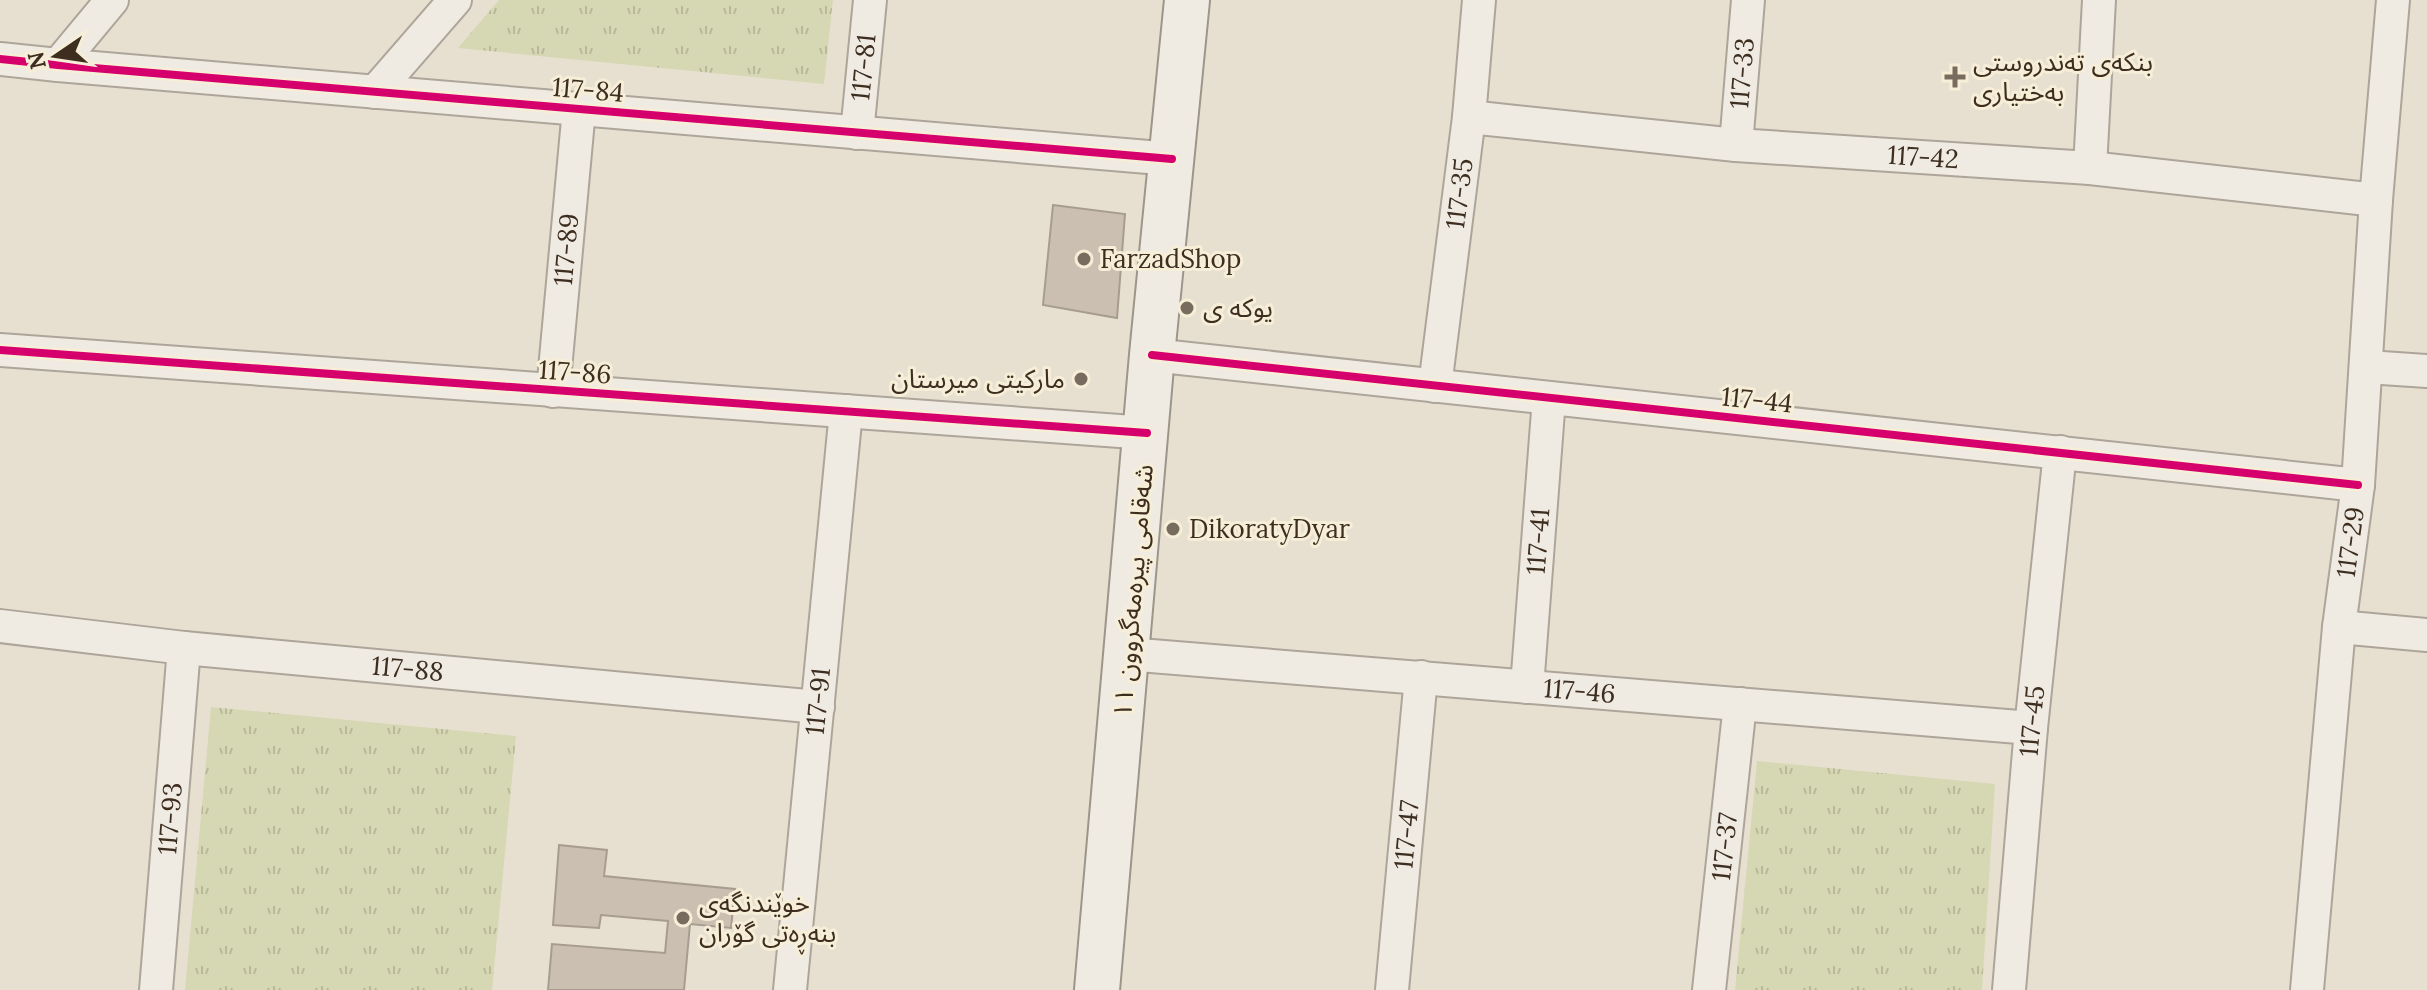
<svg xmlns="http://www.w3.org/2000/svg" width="2427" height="990" font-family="Lora,'Noto Sans Arabic',serif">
	<defs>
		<pattern id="grass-tufts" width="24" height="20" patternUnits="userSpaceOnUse" patternTransform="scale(2)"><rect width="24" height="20" fill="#d6d7b3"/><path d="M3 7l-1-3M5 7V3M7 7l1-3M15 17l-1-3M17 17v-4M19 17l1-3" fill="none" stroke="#b9b99a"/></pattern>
	</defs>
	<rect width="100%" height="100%" fill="#e7e0d1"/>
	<g fill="url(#grass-tufts)">
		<polygon points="499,0 833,0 824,84 458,48"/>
		<polygon points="211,707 516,736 492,990 185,990"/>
		<polygon points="1757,761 1995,784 1982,990 1735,990"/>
	</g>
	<g fill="#cbbfb2" stroke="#a89c90" stroke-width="2">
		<polygon points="1053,205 1125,214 1117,318 1043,305"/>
		<polygon points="559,845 607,850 604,876 735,889 731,928 690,924 684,990 548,990 552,944 665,953 668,921 601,915 599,928 553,925"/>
	</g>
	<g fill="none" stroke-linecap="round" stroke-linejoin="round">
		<g stroke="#ada599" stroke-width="36">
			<g id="street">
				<polyline points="0,59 58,65 1172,159"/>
				<polyline points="58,65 112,0"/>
				<polyline points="375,92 455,0"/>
				<path id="s1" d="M1469,117L1736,145L2090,168L2376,200"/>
				<path id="s2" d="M857,133L870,0"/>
				<path id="s3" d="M1736,145L1748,0"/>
				<polyline points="2090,168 2099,0"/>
				<polyline points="0,350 1147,433"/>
				<polyline points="1152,355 2358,485"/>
				<polyline points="2367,367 2427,371"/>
				<path id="s4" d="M1435,386L1469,117L1479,0"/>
				<path id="s5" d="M553,391L579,109"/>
				<path id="s6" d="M0,626L184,648L818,707"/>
				<polyline points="2339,627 2427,635"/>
				<path id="s7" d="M1127,654L2031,728"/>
				<path id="s8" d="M1527,687L1549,398"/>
				<path id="s9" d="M156,990L184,648"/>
				<path id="s10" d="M790,990L846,411"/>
				<path id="s11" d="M1392,990L1421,677"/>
				<path id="s12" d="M1709,990L1740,704"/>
				<path id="s13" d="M2009,990L2031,728L2060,452"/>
				<path id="s14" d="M2307,990L2339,627L2358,485L2376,200L2393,0"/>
			</g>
		</g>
		<g stroke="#9c958a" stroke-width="48">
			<polyline id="secondary" points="1097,990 1152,355 1187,0"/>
		</g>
		<use href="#street" stroke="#efebe3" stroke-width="32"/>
		<use href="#secondary" stroke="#efebe3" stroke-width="44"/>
		<g stroke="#f7eed8" stroke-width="13">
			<g id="cycleway">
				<polyline points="0,59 58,65 1172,159"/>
				<polyline points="0,350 1147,433"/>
				<polyline points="1152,355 2358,485"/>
			</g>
		</g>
		<use href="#cycleway" stroke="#d6006c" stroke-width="8"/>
	</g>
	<g fill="#786c5e" stroke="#f7eed8" stroke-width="3">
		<path d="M1951 65h8v8h8v8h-8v8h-8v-8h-8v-8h8z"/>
		<circle cx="1084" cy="259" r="8"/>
		<circle cx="1187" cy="308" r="8"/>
		<circle cx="1081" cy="379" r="8"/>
		<circle cx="1173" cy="529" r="8"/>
		<circle cx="683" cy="918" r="8"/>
	</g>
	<g text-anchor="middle" stroke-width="6" stroke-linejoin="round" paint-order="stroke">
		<g font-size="26" fill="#3d2e20" stroke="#f7eed8" text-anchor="start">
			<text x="1973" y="71">بنکەی تەندروستی<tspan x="1973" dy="30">بەختیاری</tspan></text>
			<text x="1100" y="268">FarzadShop</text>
			<text x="1203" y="317">یوکه ی</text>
			<text x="1065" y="388" text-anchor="end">مارکیتی میرستان</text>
			<text x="1189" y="538">DikoratyDyar</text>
			<text x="699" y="912">خوێندنگەی<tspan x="699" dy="30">بنەڕەتی گۆران</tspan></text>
		</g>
		<g font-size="26" fill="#3d2e20" stroke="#f7eed8">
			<text dy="9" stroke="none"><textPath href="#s2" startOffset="66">117-81</textPath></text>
			<text dy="9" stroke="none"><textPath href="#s3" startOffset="72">117-33</textPath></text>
			<text transform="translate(588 90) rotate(5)" y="9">117-84</text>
			<text dy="9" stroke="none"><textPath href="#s1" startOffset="456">117-42</textPath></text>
			<text dy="9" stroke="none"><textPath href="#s4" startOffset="194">117-35</textPath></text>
			<text dy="9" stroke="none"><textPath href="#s5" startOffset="142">117-89</textPath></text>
			<text transform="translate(575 372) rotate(4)" y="9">117-86</text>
			<text transform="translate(1757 400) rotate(6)" y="9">117-44</text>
			<text dy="9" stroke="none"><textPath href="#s8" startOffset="146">117-41</textPath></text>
			<text dy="9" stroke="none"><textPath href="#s14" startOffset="450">117-29</textPath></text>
			<text transform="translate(1133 591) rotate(-85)" y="9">شەقامی پیرەمەگروون ١١</text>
			<text dy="9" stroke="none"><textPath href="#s6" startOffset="410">117-88</textPath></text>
			<text dy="9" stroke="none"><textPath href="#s7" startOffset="454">117-46</textPath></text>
			<text dy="9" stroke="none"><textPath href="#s10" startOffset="290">117-91</textPath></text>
			<text dy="9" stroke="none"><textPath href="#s13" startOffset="270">117-45</textPath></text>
			<text dy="9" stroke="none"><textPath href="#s9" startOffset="172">117-93</textPath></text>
			<text dy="9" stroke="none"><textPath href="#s11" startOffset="156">117-47</textPath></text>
			<text dy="9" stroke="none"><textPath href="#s12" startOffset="144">117-37</textPath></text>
		</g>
	</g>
	<g transform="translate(56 56) rotate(257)" stroke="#f7eed8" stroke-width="6" paint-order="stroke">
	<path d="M0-6L14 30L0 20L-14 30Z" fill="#3d2e20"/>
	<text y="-12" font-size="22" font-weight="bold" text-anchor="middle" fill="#3d2e20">N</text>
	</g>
</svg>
